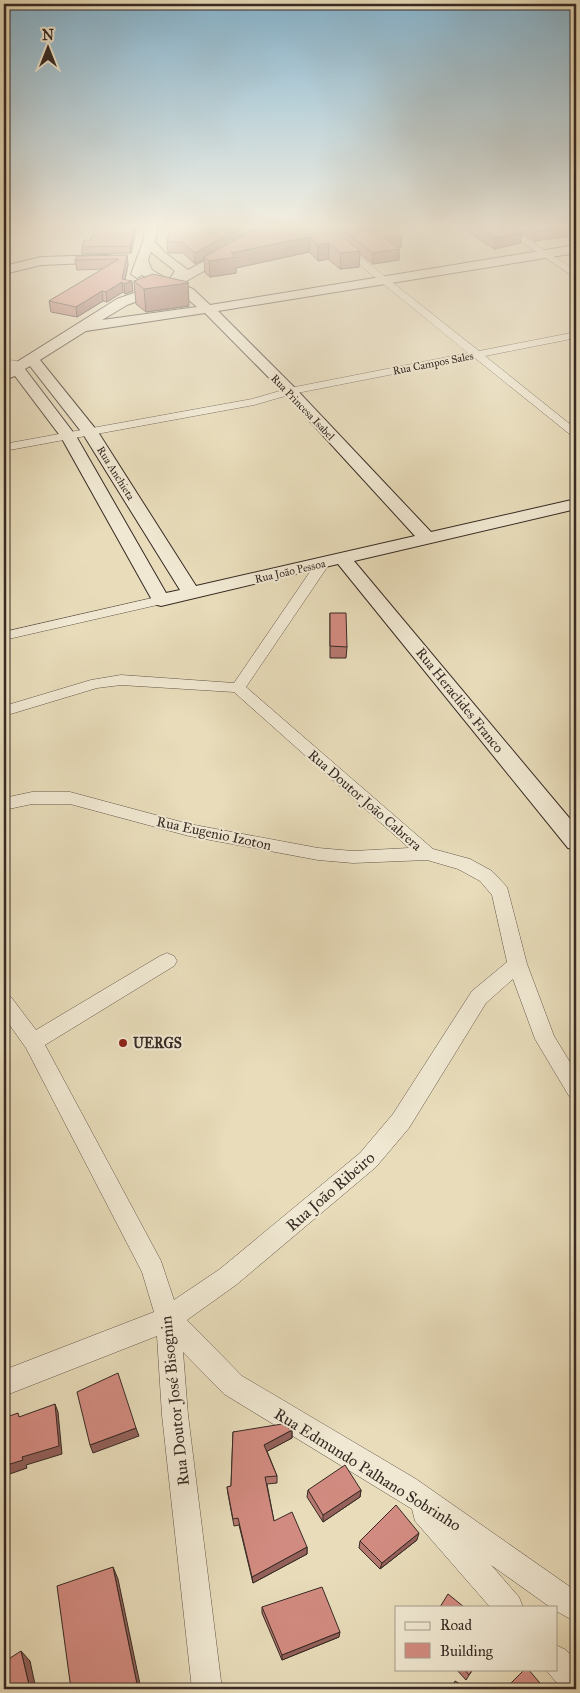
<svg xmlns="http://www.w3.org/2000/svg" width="580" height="1693" font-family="'IM FELL Great Primer',serif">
	<rect width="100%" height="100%" fill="#e8dcba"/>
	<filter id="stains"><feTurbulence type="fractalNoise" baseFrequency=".004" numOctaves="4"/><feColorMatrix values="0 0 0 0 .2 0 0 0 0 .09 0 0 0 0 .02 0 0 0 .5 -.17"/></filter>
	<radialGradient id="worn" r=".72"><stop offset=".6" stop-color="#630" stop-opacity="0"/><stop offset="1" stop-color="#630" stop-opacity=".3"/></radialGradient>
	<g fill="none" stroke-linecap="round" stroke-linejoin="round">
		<g stroke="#63564a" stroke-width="1">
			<g id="street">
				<polygon points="12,225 20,225 9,259 11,270 7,275 4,276 4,249"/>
				<polygon points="311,225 320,225 479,351 576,332 576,338 485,356 576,429 576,437 572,436 475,358 292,394 254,405 4,451 4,444 252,399 290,388 468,353"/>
				<polygon points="496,225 506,225 576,271 576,278"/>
				<polygon points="4,359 27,363 28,365 23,368 4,365"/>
				<polygon points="323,559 330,563 246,687 433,849 470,859 492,871 507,887 527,964 554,1036 576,1072 576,1099 569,1096 535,1039 513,979 486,1003 409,1128 376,1167 236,1285 187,1320 242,1376 416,1479 576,1591 576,1622 556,1611 556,1607 550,1607 491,1565 519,1597 523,1607 490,1607 415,1521 412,1509 224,1394 183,1352 188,1415 222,1689 192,1689 162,1415 157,1336 4,1396 4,1370 154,1312 142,1272 26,1048 4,1017 4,995 11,997 36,1030 160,956 167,953 174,956 177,961 174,966 45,1045 161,1261 174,1300 220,1269 360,1153 393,1114 472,991 507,962 492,895 480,881 458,869 427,860 353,863 318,860 189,836 70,804 32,804 4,810 4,798 32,792 70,792 189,824 318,848 353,851 409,848 234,692 121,685 97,688 4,716 4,706 91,680 121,675 234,683 318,560"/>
				<polygon points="161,596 166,597 168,600 166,603 4,640 4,632"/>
				<polygon points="556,1645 566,1650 576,1661 576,1689 562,1689 546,1670 556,1669"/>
			</g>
		</g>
		<g stroke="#372a24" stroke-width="2">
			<g id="secondary">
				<path d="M146,225H158L155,242L164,252L188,270L270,225H285L181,284L193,289L210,305L576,245V253L218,311L295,388L431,532L576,499V509L354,561L576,826V850L568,848L338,564L161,606L154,604L152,600L61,437L15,376L4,380V370L117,299L159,284L142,275L137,278L131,274L143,242ZM151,252L175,271L169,280L152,270L148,260ZM170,289L183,295L197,307L102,320L127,305ZM205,313L285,394L415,536L196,586L98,432L40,360L86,331ZM30,366L83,434L180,590L166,593L76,436L25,369Z"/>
				<polygon points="108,255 112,256 114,259 112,262 41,265 4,274 4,266 41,257"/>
			</g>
		</g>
		<use href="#street" fill="#f0e8d2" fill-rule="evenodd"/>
		<use href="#secondary" fill="#f0e8d2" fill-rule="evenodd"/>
	</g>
	<g fill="#b5786e" stroke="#372a24">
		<polygon points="96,225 137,225 131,253 82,254 82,247 91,240"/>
		<polygon points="172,225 245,225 236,229 240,236 261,225 386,225 401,236 401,247 396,247 399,249 399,260 373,264 360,254 359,267 340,269 328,259 318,261 309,252 236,268 236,273 210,277 205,273 204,259 195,264 183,253 168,253 167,242"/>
		<polygon points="458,225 572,225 570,236 534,241 522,233 520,243 494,249"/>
		<polygon points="127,255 128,265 125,280 133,291 125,294 123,292 107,302 103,301 77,317 51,312 49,301 103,269 77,270 75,260"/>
		<polygon points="134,281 189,306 146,312 136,304"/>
		<polygon points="330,613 347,647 346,658 330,658"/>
		<polygon points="292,1430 292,1438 267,1451 277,1476 277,1483 267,1484 274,1521 307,1547 307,1554 253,1583 239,1525 234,1526 228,1494 227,1487 231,1486 233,1432"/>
		<polygon points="308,1490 361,1490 360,1497 323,1522 307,1497"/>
		<polygon points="417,1540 380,1569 359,1548 360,1541"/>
		<polygon points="262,1607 339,1637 282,1660 262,1613"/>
		<polygon points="456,1669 473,1669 466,1680"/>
	</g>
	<g fill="#93615a" stroke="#372a24">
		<polygon points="135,225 137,225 131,253 130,246"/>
		<polygon points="220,225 245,225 207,241 207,231"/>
		<polygon points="572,225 570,236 534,241 536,231"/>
		<polygon points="240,228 241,239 204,257 204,259 195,264 195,253"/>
		<polygon points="522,233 520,243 494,249 495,238"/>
		<polygon points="401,236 401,247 383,249 384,238"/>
		<polygon points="309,237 309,252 236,268 236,273 210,277 209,261 231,253"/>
		<polygon points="329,243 328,259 318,261 318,245"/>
		<polygon points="399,249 399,260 373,264 373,253"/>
		<polygon points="360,251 359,267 340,269 341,253"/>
		<polygon points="127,255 128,265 124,284 132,281 133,291 125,294 124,284 122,279"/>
		<polygon points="122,282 123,292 107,302 106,292"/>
		<polygon points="188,282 189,306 146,312 144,289"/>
		<polygon points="102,291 103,301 77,317 76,307"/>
		<polygon points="55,1404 58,1412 62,1454 26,1465 27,1468 4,1476 4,1466 22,1457"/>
		<polygon points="136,1428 139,1436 93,1453 90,1445"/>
		<polygon points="292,1430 292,1438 264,1453 264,1445"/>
		<polygon points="361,1490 360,1497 323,1522 323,1515"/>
		<polygon points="419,1533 417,1540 380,1569 382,1563"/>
		<polygon points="307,1547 307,1554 253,1583 252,1577"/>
		<polygon points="113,1567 118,1579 141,1689 138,1689"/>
		<polygon points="340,1632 339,1637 282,1660 282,1655"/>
		<polygon points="21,1651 30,1661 36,1689 30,1689"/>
	</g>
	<g fill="#d28b80" stroke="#372a24">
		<polygon points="96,225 135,225 130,246 82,247 84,240 91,240"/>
		<polygon points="172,225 220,225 207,231 208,233 240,228 195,253 182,242 167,242"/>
		<polygon points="261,225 328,225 360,251 341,253 329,243 318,245 309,237 231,253 236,257 209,261 204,257"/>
		<polygon points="337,225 386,225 401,236 384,238 399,249 373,253"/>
		<polygon points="476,225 510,225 522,233 495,238"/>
		<polygon points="527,225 572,225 536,231"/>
		<polygon points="127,255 122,279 132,281 124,284 122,282 106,292 102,291 76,307 49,301 119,259 75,260 77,256"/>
		<polygon points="153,274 188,282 188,283 144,289 134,281"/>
		<polygon points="330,613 346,613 347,647 330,646"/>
		<polygon points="118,1373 136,1428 90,1445 77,1392"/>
		<polygon points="55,1404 59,1446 22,1457 23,1460 4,1466 4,1418 18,1413 19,1417"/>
		<polygon points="282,1424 292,1430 264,1445 277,1476 265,1477 274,1521 292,1512 307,1547 252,1577 238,1518 233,1519 227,1487 231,1486 233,1432"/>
		<polygon points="345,1465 361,1490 323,1515 308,1490"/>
		<polygon points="396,1505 419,1533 382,1563 360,1541"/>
		<polygon points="113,1567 138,1689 71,1689 57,1586"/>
		<polygon points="322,1587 340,1632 282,1655 262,1607"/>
		<polygon points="448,1594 464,1607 440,1607"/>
		<polygon points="21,1651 30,1689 4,1689 4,1662"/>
		<polygon points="464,1669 473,1669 469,1675"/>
		<polygon points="525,1669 528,1669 545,1689 505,1689"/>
		<polygon points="455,1681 468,1689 451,1689"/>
	</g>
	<linearGradient id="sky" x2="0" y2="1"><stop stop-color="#87b7d3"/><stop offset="0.49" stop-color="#f5efe0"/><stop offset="1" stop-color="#f5efe0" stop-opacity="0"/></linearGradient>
	<rect width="580" height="462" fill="url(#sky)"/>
	<circle fill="#8f2418" stroke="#f0e8d2" stroke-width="2" cx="123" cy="1043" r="5"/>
	<g text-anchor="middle" stroke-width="4" stroke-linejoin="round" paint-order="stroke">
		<g font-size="11" fill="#372a24" stroke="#f0e8d2">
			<text transform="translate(433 363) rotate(-11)" y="4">Rua Campos Sales</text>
			<text transform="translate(303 407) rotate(46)" y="4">Rua Princesa Isabel</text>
			<text transform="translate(116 473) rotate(58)" y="4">Rua Anchieta</text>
			<text transform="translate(290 571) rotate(-13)" y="4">Rua João Pessoa</text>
		</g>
		<g font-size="14" fill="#372a24" stroke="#f0e8d2">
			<text transform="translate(460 700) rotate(51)" y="5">Rua Heraclides Franco</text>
			<text transform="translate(365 800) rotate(41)" y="5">Rua Doutor João Cabrera</text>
			<text transform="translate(214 833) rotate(12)" y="5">Rua Eugenio Izoton</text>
		</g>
		<g font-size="14" font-weight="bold" fill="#372a24" stroke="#f0e8d2" text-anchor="start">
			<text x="133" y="1048">UERGS</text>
		</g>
		<g font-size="16" fill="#372a24" stroke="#f0e8d2">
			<text transform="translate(330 1191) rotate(-41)" y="6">Rua João Ribeiro</text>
			<text transform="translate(174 1401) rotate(-96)" y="6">Rua Doutor José Bisognin</text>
			<text transform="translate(368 1469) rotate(32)" y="6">Rua Edmundo Palhano Sobrinho</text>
		</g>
	</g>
	<rect width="580" height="1693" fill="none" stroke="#e8dcba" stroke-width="20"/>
	<rect x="5" y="5" width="570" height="1683" fill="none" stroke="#372a24" stroke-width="2.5"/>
	<rect x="10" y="10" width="560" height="1673" fill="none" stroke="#372a24"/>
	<rect x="395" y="1606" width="162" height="65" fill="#f0e8d2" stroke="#a69c8c"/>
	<rect x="405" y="1622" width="25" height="8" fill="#f0e8d2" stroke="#a69c8c"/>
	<text x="440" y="1630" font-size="15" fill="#372a24">Road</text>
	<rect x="405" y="1643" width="25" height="15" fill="#d28b80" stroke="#a69c8c"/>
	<text x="440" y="1656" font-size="15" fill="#372a24">Building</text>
	<g transform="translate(48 48)" stroke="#f0e8d2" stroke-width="4" paint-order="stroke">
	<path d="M0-4L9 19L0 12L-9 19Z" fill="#372a24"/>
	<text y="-8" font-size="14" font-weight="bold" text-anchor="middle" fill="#372a24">N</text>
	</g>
	<rect width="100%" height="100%" filter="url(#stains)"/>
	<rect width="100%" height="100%" fill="url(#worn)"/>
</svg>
